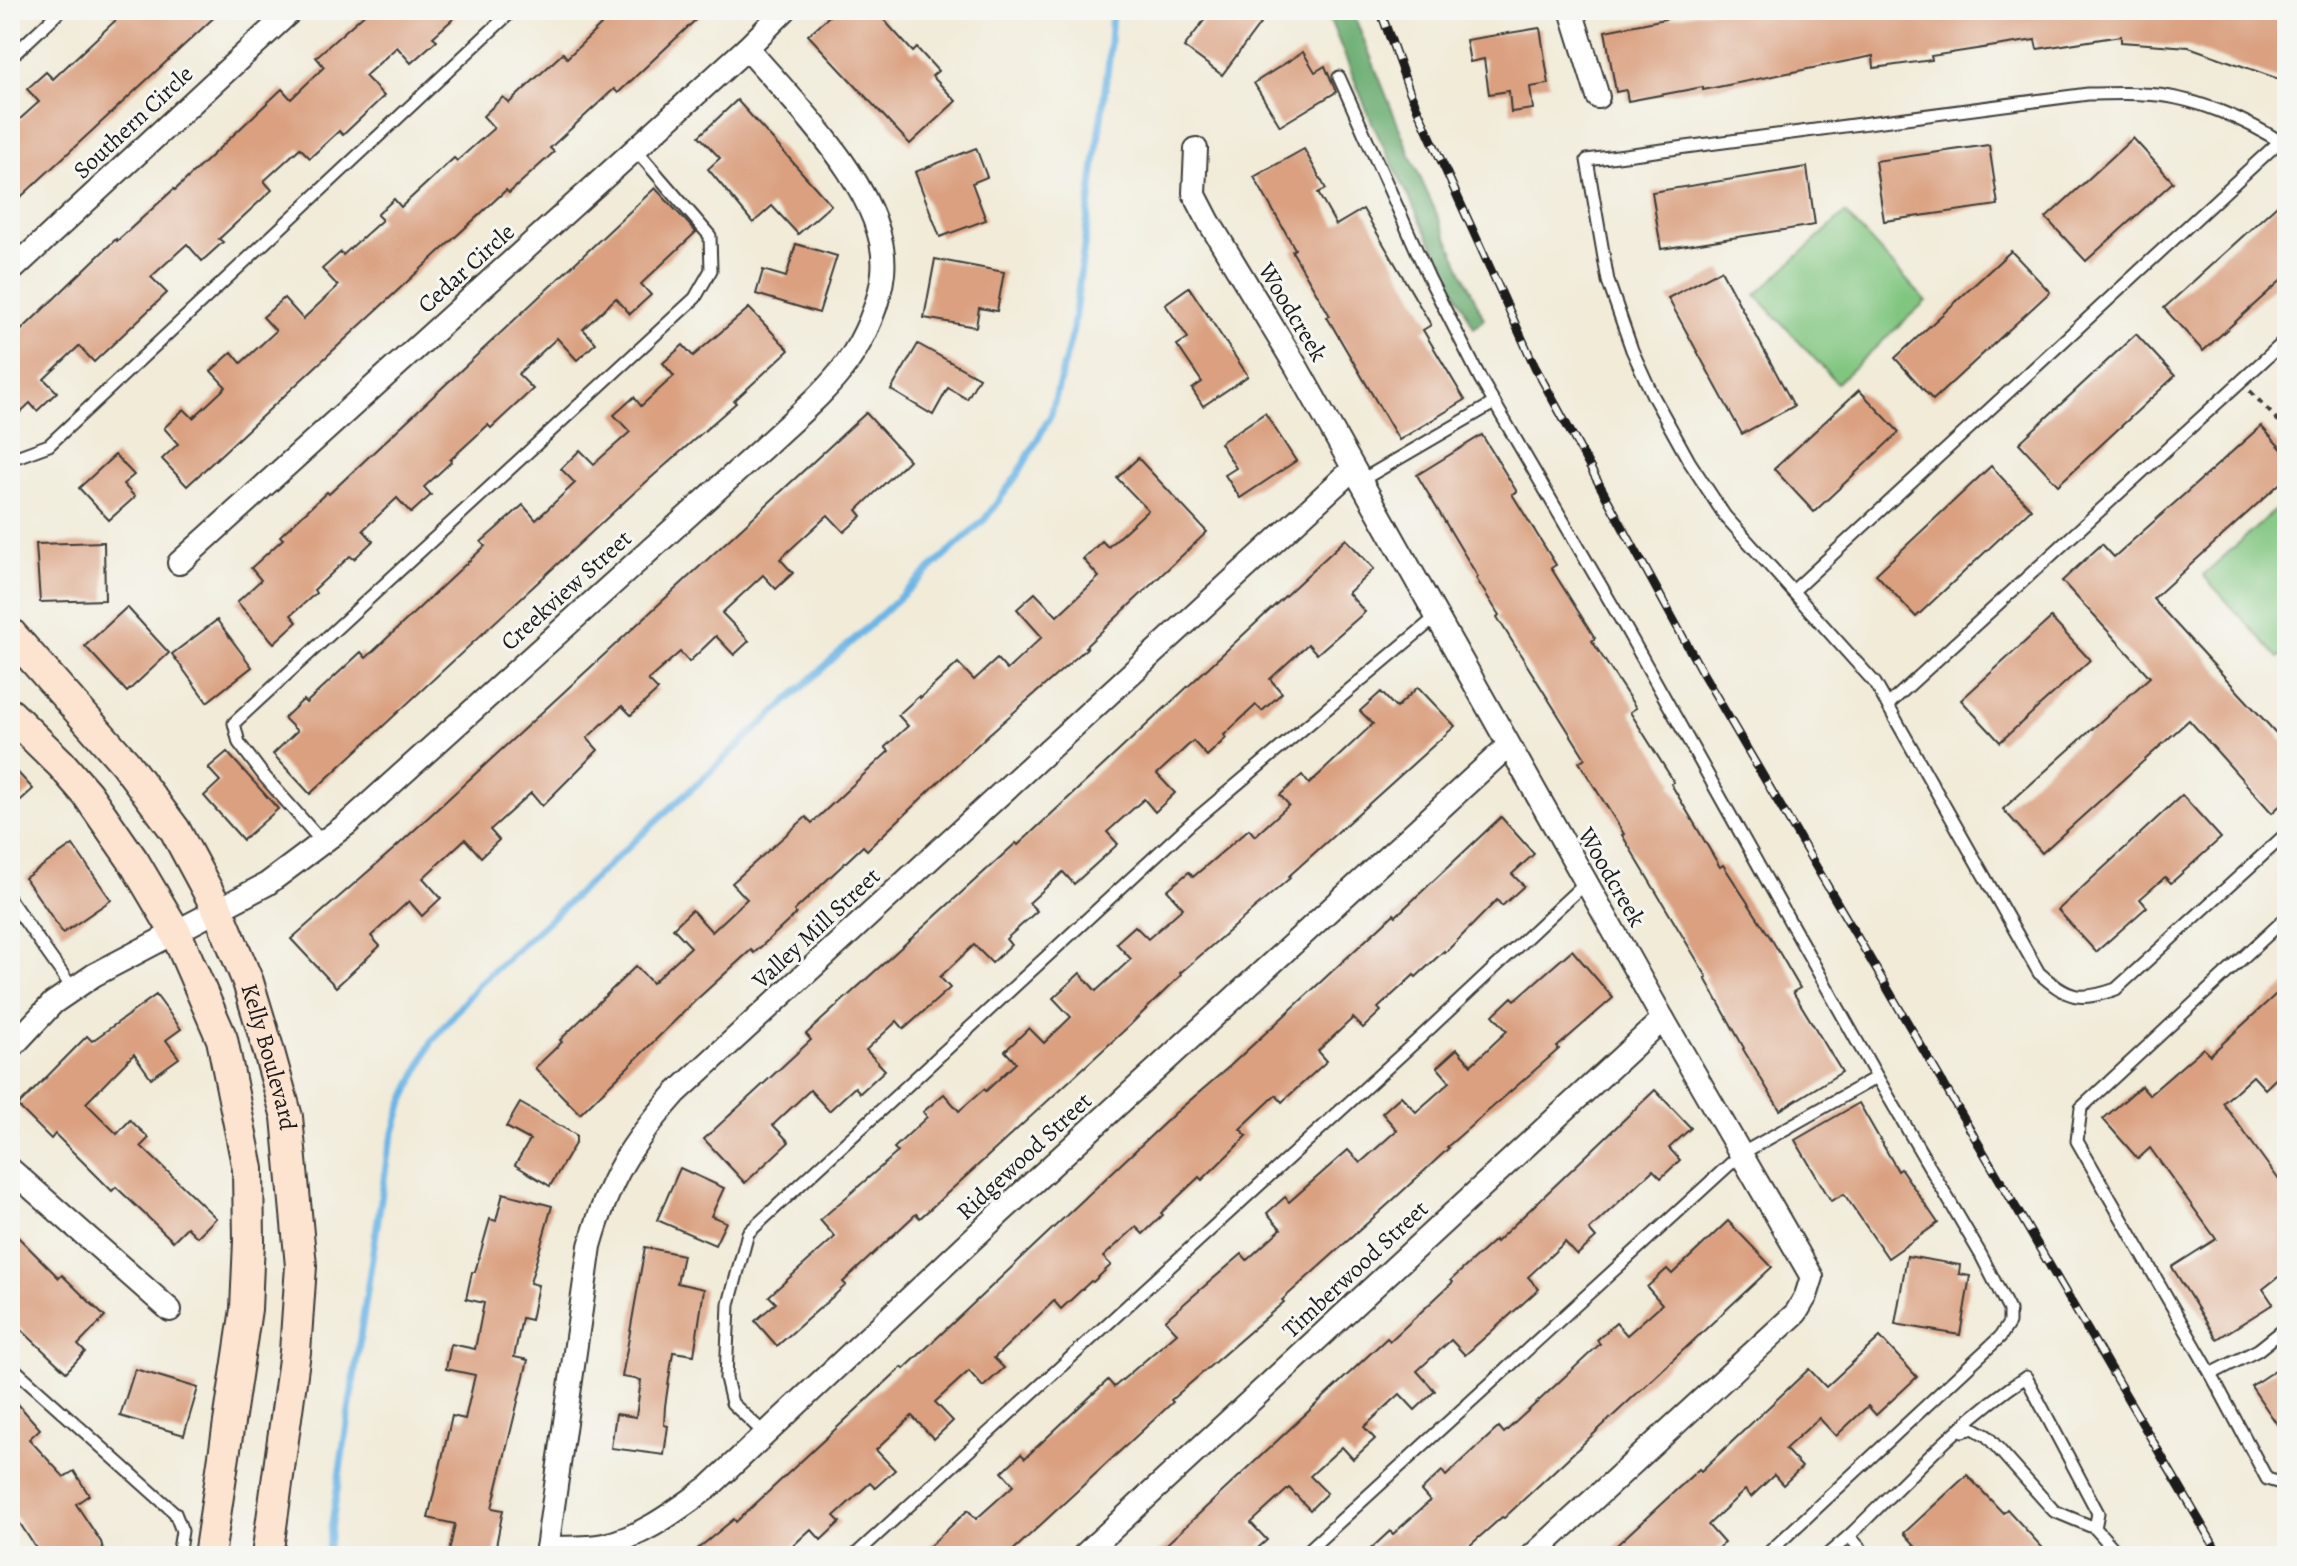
<svg xmlns="http://www.w3.org/2000/svg" width="2297" height="1566" font-family="Alegreya,serif">
	<rect width="100%" height="100%" fill="#f6f6f2"/>
	<filter id="ink" filterUnits="userSpaceOnUse"><feTurbulence type="fractalNoise" baseFrequency=".0125" numOctaves="2"/><feDisplacementMap in="SourceGraphic" scale="16" xChannelSelector="R" yChannelSelector="G"/><feConvolveMatrix kernelMatrix="1 2 1 2 8 2 1 2 1" color-interpolation-filters="sRGB"/></filter>
	<filter id="wash" filterUnits="userSpaceOnUse"><feTurbulence type="fractalNoise" baseFrequency=".006" numOctaves="4" result="noise"/><feDisplacementMap in="SourceGraphic" scale="32" xChannelSelector="R" yChannelSelector="G"/><feGaussianBlur stdDeviation="1.8" result="paint"/><feColorMatrix in="noise" values="0 0 0 0 0 0 0 0 0 0 0 0 0 0 0 0 0 1.4 0 .05"/><feComposite in="paint" operator="in"/></filter>
	<g filter="url(#wash)">
		<rect width="100%" height="100%" fill="#f1ebd8"/>
		<g fill="#81c680" stroke="#4e714e" stroke-width="2">
			<polygon points="1845,213 1926,301 1837,383 1756,295"/>
			<polygon points="2280,506 2287,513 2287,649 2278,658 2203,575"/>
		</g>
		<polygon fill="#68ab6e" stroke="#426445" stroke-width="2" points="1326,10 1352,10 1411,157 1484,319 1474,328 1373,125"/>
		<g fill="none" stroke-linecap="round" stroke-linejoin="round">
			<polyline stroke="#6db5e5" stroke-width="7" points="327,1556 388,1153 402,1105 432,1041 478,985 985,519 1018,474 1051,415 1073,329 1109,59 1112,10"/>
		</g>
		<g id="blocks">
			<g fill="#daa080">
				<polygon points="108,10 222,10 10,207 10,128 39,102 27,89 46,72 53,79 117,19"/>
				<polygon points="369,10 463,10 433,37 437,40 411,63 397,47 365,76 384,96 343,135 339,131 310,158 300,148 264,181 272,190 219,239 223,242 202,261 187,244 151,277 167,293 94,362 79,346 44,379 57,392 37,411 30,403 10,422 10,341 116,239 117,241 174,189 175,190 282,89 291,99 324,67 316,57"/>
				<polygon points="587,10 706,10 618,93 614,89 550,148 554,152 509,193 506,190 187,486 162,459 178,444 164,428 184,409 193,418 226,387 211,371 232,352 241,363 276,331 263,317 284,298 303,319 338,286 322,269 341,252 343,255 382,220 377,215 394,199 401,207 454,158 457,161 494,128 483,116 503,97 509,103 563,53 567,58 601,25"/>
				<polygon points="836,10 875,10 913,52 917,48 938,71 932,76 956,101 910,144 808,35"/>
				<polygon points="1212,10 1250,10 1263,20 1222,75 1184,47"/>
				<polygon points="1710,10 2287,10 2287,82 2189,47 2121,42 2121,36 2037,49 2035,40 1931,56 1932,60 1874,68 1873,56 1703,90 1703,87 1628,101 1626,90 1616,92 1605,31"/>
				<polygon points="1540,28 1549,84 1530,87 1533,109 1511,112 1509,91 1489,94 1484,59 1470,62 1466,40"/>
				<polygon points="1303,52 1315,72 1325,66 1336,92 1280,126 1254,83"/>
				<polygon points="737,100 831,205 798,234 772,206 753,223 708,169 720,158 699,136"/>
				<polygon points="2133,138 2173,182 2086,261 2046,218"/>
				<polygon points="1989,145 1998,205 1884,221 1875,161"/>
				<polygon points="976,148 987,177 972,183 986,220 940,237 915,172"/>
				<polygon points="1304,149 1326,189 1318,193 1336,225 1363,209 1431,325 1423,330 1465,400 1399,440 1327,317 1330,316 1292,251 1295,249 1254,177"/>
				<polygon points="1807,167 1815,225 1661,249 1652,192"/>
				<polygon points="655,188 696,232 641,284 651,295 630,314 616,298 583,329 596,343 577,360 557,338 518,374 533,389 491,428 488,425 450,460 451,462 424,487 431,495 411,513 397,498 363,530 373,541 354,559 350,556 314,590 316,593 291,615 297,622 274,643 237,602 261,580 251,568 283,539 280,536 327,492 329,494"/>
				<polygon points="2287,196 2287,275 2203,351 2164,308"/>
				<polygon points="796,244 837,256 819,313 756,294 763,270 786,277"/>
				<polygon points="2011,251 2050,292 1933,400 1895,358"/>
				<polygon points="935,259 1004,272 997,311 979,308 976,327 924,318"/>
				<polygon points="1721,270 1794,406 1742,434 1668,298"/>
				<polygon points="1189,287 1248,376 1203,406 1192,389 1202,382 1177,345 1188,338 1165,304"/>
				<polygon points="749,308 789,350 734,401 736,403 636,491 310,794 273,754 297,731 284,718 303,700 306,703 361,652 366,658 485,546 481,542 523,505 536,520 575,483 561,469 580,450 594,464 630,432 614,415 634,397 641,406 674,376 663,363 683,345 693,356"/>
				<polygon points="2136,334 2175,376 2058,485 2019,443"/>
				<polygon points="918,344 979,378 967,399 948,388 933,415 891,390"/>
				<polygon points="1859,390 1899,432 1814,512 1774,469"/>
				<polygon points="866,413 909,460 857,510 862,516 844,532 828,515 780,559 793,573 776,589 763,575 722,613 749,641 734,655 716,636 689,662 680,652 648,680 658,690 631,715 622,706 587,738 598,750 542,806 531,793 490,830 499,840 481,857 465,839 423,878 441,898 422,916 409,901 371,936 380,946 336,987 291,939 395,848"/>
				<polygon points="1265,413 1296,461 1240,498 1225,475 1236,468 1220,443"/>
				<polygon points="2261,426 2287,455 2287,477 2153,599 2287,745 2287,799 2272,813 2189,720 2042,853 2003,809 2150,677 2062,581 2102,544 2114,557"/>
				<polygon points="1482,435 1517,492 1512,494 1556,565 1551,568 1595,638 1592,641 1636,708 1630,712 1674,782 1671,784 1720,867 1723,865 1772,940 1800,988 1793,992 1842,1072 1780,1110 1743,1049 1744,1048 1705,978 1707,977 1622,835 1624,834 1579,762 1585,758 1497,617 1499,615 1476,578 1478,577 1417,475"/>
				<polygon points="115,455 134,475 123,484 135,497 109,520 79,488"/>
				<polygon points="1138,458 1207,532 1085,647 1087,648 988,735 867,850 863,846 794,911 796,914 754,953 751,950 695,1001 580,1114 535,1068 562,1042 560,1040 636,966 652,983 691,947 673,928 692,910 712,932 747,899 732,883 806,817 812,823 889,751 885,747 908,726 898,715 919,696 920,698 958,663 974,680 997,659 1007,670 1042,637 1017,609 1035,593 1057,616 1099,577 1083,559 1102,541 1108,547 1148,510 1117,478"/>
				<polygon points="1991,466 2031,509 1916,617 1876,574"/>
				<polygon points="1346,539 1374,569 1348,593 1365,612 1317,654 1308,644 1270,679 1282,693 1262,711 1256,705 1224,735 1226,738 1207,756 1193,741 1157,774 1175,793 1155,812 1144,799 1107,832 1118,844 1074,884 1063,872 1029,903 1037,911 1006,939 1011,945 992,963 974,945 940,977 950,988 904,1029 897,1021 866,1050 885,1070 860,1093 855,1087 829,1111 810,1090 773,1125 789,1142 745,1183 704,1139 811,1040 806,1034 1016,843 1018,845"/>
				<polygon points="104,542 105,600 40,602 36,544"/>
				<polygon points="127,607 169,653 127,692 85,646"/>
				<polygon points="2051,618 2090,660 2000,742 1961,700"/>
				<polygon points="217,620 252,667 207,702 172,654"/>
				<polygon points="1418,687 1455,726 1289,876 1290,878 1180,973 1181,975 1129,1026 975,1168 920,1218 916,1214 843,1282 846,1285 777,1346 755,1321 776,1303 769,1296 835,1237 820,1220 898,1152 894,1148 927,1117 923,1112 944,1094 959,1111 984,1089 986,1091 1016,1063 1005,1051 1029,1028 1044,1043 1071,1017 1053,998 1080,973 1096,991 1131,959 1116,943 1135,926 1148,939 1183,908 1167,890 1189,872 1193,877 1249,829 1255,836 1289,805 1280,795 1302,775 1309,784 1373,724 1360,711 1381,692 1396,708"/>
				<polygon points="227,752 278,809 243,840 204,796 220,781 208,768"/>
				<polygon points="10,764 33,789 10,810"/>
				<polygon points="2182,795 2221,838 2171,883 2165,877 2140,899 2147,907 2096,952 2058,910"/>
				<polygon points="1501,817 1534,854 1512,874 1524,886 1502,906 1497,900 1445,953 1444,951 1416,977 1414,975 1378,1008 1381,1011 1363,1028 1353,1018 1318,1051 1327,1061 1282,1102 1276,1095 1240,1129 1247,1136 1202,1180 1199,1177 1161,1213 1163,1215 1143,1234 1136,1227 1103,1257 1111,1265 1093,1282 1091,1281 1061,1309 1054,1301 994,1358 1004,1368 983,1387 969,1371 935,1402 953,1421 934,1439 912,1416 876,1450 895,1470 875,1488 870,1483 834,1516 840,1522 821,1540 811,1529 782,1556 689,1556 734,1519 736,1522 902,1367 904,1369 1174,1114 1230,1066 1394,914 1396,916"/>
				<polygon points="73,845 111,900 63,933 25,878"/>
				<polygon points="1572,950 1613,998 1557,1047 1559,1049 1447,1147 1449,1148 1393,1200 1282,1300 1284,1302 1171,1400 1173,1402 1007,1556 919,1556 968,1510 976,1519 1014,1485 1002,1472 1021,1454 1025,1458 1108,1380 1114,1387 1177,1333 1165,1320 1242,1254 1247,1260 1281,1229 1267,1213 1285,1197 1289,1202 1348,1150 1360,1163 1397,1130 1382,1113 1401,1096 1416,1112 1450,1082 1437,1067 1457,1049 1471,1065 1507,1031 1493,1015 1512,997 1515,1000"/>
				<polygon points="2287,984 2287,1068 2265,1089 2253,1076 2223,1103 2287,1191 2287,1270 2263,1289 2273,1304 2217,1339 2172,1267 2216,1239 2150,1148 2138,1159 2103,1119 2141,1086 2149,1095 2203,1048 2210,1055"/>
				<polygon points="156,995 181,1029 166,1040 179,1058 151,1078 134,1054 86,1103 117,1134 130,1120 149,1138 141,1146 216,1218 197,1237 187,1227 173,1241 116,1187 112,1191 55,1134 51,1139 18,1106 87,1036 92,1041"/>
				<polygon points="1655,1090 1691,1128 1669,1148 1680,1160 1661,1178 1653,1170 1589,1230 1596,1238 1577,1255 1565,1242 1528,1277 1539,1289 1465,1355 1451,1340 1417,1371 1435,1391 1415,1410 1400,1394 1364,1427 1375,1439 1353,1459 1342,1447 1310,1476 1327,1493 1310,1510 1289,1488 1251,1523 1267,1540 1249,1556 1154,1556 1387,1338 1390,1341 1453,1282 1451,1280 1495,1240 1496,1242"/>
				<polygon points="520,1103 576,1135 576,1142 550,1186 515,1165 530,1140 506,1127"/>
				<polygon points="1859,1103 1898,1171 1901,1169 1938,1223 1888,1258 1844,1194 1831,1201 1795,1140"/>
				<polygon points="680,1168 724,1188 711,1216 726,1222 715,1245 657,1220"/>
				<polygon points="503,1193 552,1206 530,1283 538,1285 531,1320 522,1318 514,1357 528,1360 492,1508 503,1510 494,1556 468,1556 449,1552 455,1524 428,1518 452,1416 465,1419 475,1375 446,1369 451,1344 475,1349 484,1303 466,1299 472,1272 475,1272 490,1219 496,1221"/>
				<polygon points="1728,1221 1772,1267 1504,1518 1502,1517 1458,1556 1363,1556 1390,1531 1393,1534 1430,1501 1421,1491 1442,1471 1446,1476 1499,1427 1504,1433 1600,1344 1597,1340 1616,1323 1627,1335 1662,1304 1647,1287 1667,1269 1672,1274"/>
				<polygon points="10,1229 59,1278 62,1275 105,1317 78,1345 85,1352 66,1372 10,1319"/>
				<polygon points="645,1247 683,1255 677,1283 704,1289 694,1355 673,1352 665,1406 664,1425 668,1426 664,1455 611,1448 616,1414 636,1417 641,1380 622,1377"/>
				<polygon points="1907,1256 1960,1265 1959,1274 1970,1276 1960,1335 1895,1324"/>
				<polygon points="1880,1337 1917,1377 1876,1415 1868,1406 1836,1436 1819,1418 1785,1449 1802,1467 1783,1485 1774,1475 1751,1497 1745,1490 1708,1525 1724,1543 1710,1556 1605,1556 1699,1469 1701,1471 1809,1369 1826,1387"/>
				<polygon points="2287,1362 2287,1439 2251,1386"/>
				<polygon points="135,1369 198,1388 184,1435 120,1416"/>
				<polygon points="10,1395 40,1429 29,1439 64,1477 74,1471 89,1495 76,1504 101,1542 105,1556 41,1556 10,1508"/>
				<polygon points="1967,1475 2003,1513 2007,1509 2050,1556 1925,1556 1904,1533"/>
			</g>
		</g>
	</g>
	<g filter="url(#ink)">
		<use href="#blocks" fill-opacity="0" stroke="#3c3b38" stroke-width="2"/>
		<g fill="none" stroke-linecap="round" stroke-linejoin="round">
			<g stroke="#3c3b38" stroke-width="15">
				<g id="lane">
					<polyline points="10,58 61,10"/>
					<polyline points="1339,77 1429,278 1481,380 1625,627 1877,1077 1981,1255 2009,1310 2009,1323 2000,1337 1765,1556"/>
					<path d="M2287,146C2248,120 2191,95 2143,94C2125,93 2106,94 2088,94L1587,160L1608,281L1632,350L1653,396L1689,461L1725,516L1875,683L2039,973C2069,999 2079,1002 2116,989L2287,833"/>
					<polyline points="10,453 19,456 49,445 513,10"/>
					<polyline points="1360,481 1494,403"/>
					<polyline points="1793,591 2280,141"/>
					<polyline points="1889,704 2287,339"/>
					<polyline points="323,843 264,776 239,743 234,723 695,298 711,270 710,236 635,149"/>
					<polyline points="10,900 73,989"/>
					<polyline points="2287,917 2081,1108 2077,1141 2211,1374 2267,1479 2287,1485"/>
					<polyline points="10,1365 175,1513 182,1531 178,1556"/>
					<polyline points="2211,1374 2258,1350 2287,1327"/>
					<polyline points="1963,1431 1973,1428 1987,1436 2054,1511 2095,1528 2120,1556"/>
					<polyline points="764,1433 732,1403 726,1378 729,1304 748,1233 1191,823 1436,617"/>
					<polyline points="854,1556 1424,1034 1585,883"/>
					<polyline points="1302,1556 1741,1154 1877,1077"/>
					<polyline points="1826,1556 1849,1536"/>
					<path d="M1867,1556L1849,1536C1905,1482 1960,1420 2026,1377L2098,1513L2095,1528"/>
				</g>
			</g>
			<g stroke="#3c3b38" stroke-width="26">
				<g id="street">
					<polyline points="1571,10 1598,97"/>
					<polyline points="1196,149 1194,193 1209,222 1296,366 1663,1019 1812,1277 1806,1296 1796,1313 1532,1556"/>
					<polyline points="10,272 292,10"/>
					<polyline points="179,563 747,48 785,10"/>
					<path d="M10,1049L53,1003L94,975L267,884L347,824L765,446C793,419 824,395 847,363C864,339 880,303 883,273C891,196 794,103 747,48"/>
					<polyline points="10,1169 170,1310"/>
					<path d="M547,1548C566,1547 586,1549 604,1545C643,1537 678,1509 709,1487L999,1214L1508,746"/>
					<path d="M546,1556L590,1246C609,1178 630,1145 676,1093L1353,469"/>
					<polyline points="1083,1556 1663,1019"/>
				</g>
			</g>
			<g stroke="#3c3b38" stroke-width="34">
				<g id="secondary">
					<path id="s1" d="M10,633L125,763L175,830L219,912L248,982L267,1045L287,1117L301,1266L295,1352L267,1556"/>
					<polyline points="10,714 61,764 87,794 134,862 176,933 222,1039 248,1169 249,1241 246,1309 209,1556"/>
				</g>
			</g>
			<polyline stroke="#3c3b38" stroke-width="4" stroke-dasharray="6 6" stroke-linecap="butt" points="2250,391 2287,430"/>
			<use href="#lane" stroke="#fff" stroke-width="11"/>
			<use href="#street" stroke="#fff" stroke-width="22"/>
			<use href="#secondary" stroke="#fde4d1" stroke-width="30"/>
			<g stroke="#1c1c1c" stroke-width="9">
				<polyline id="rail" points="1380,10 1409,90 1535,367 1702,672 2220,1556"/>
			</g>
			<use href="#rail" stroke="#f6f6f2" stroke-width="6" stroke-dasharray="18" stroke-linecap="butt"/>
		</g>
	</g>
	<g text-anchor="middle" stroke-width="6" stroke-linejoin="round" paint-order="stroke">
		<g font-size="24" fill="#1c1c1c" stroke="#f6f6f2">
			<text transform="translate(133 122) rotate(-43)" y="8">Southern Circle</text>
			<text transform="translate(466 268) rotate(-42)" y="8">Cedar Circle</text>
			<text transform="translate(1293 312) rotate(59)" y="8">Woodcreek</text>
			<text transform="translate(566 590) rotate(-42)" y="8">Creekview Street</text>
			<text transform="translate(1612 877) rotate(60)" y="8">Woodcreek</text>
			<text transform="translate(816 928) rotate(-43)" y="8">Valley Mill Street</text>
			<text dy="8" stroke="none"><textPath href="#s1" startOffset="504">Kelly Boulevard</textPath></text>
			<text transform="translate(1024 1156) rotate(-43)" y="8">Ridgewood Street</text>
			<text transform="translate(1355 1269) rotate(-43)" y="8">Timberwood Street</text>
		</g>
	</g>
	<rect width="2297" height="1566" fill="none" stroke="#f6f6f2" stroke-width="40"/>
</svg>
